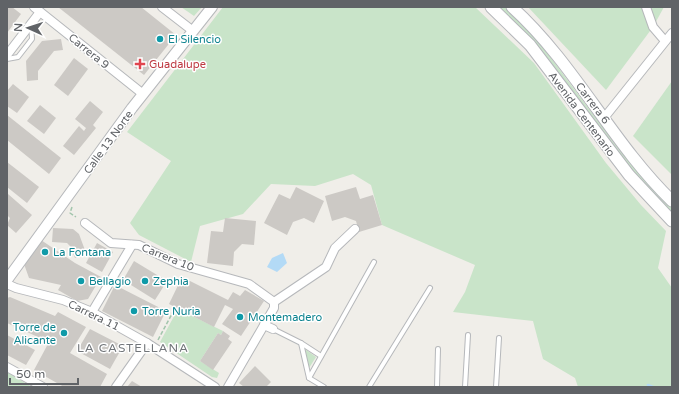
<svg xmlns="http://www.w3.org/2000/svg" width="679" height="394" font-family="'Varela Round',sans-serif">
	<rect width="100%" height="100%" fill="#f0eee9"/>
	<g fill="#c9e4c9">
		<polygon points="181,7 202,7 194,16"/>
		<polygon points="223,7 475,7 534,63 606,163 641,205 666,231 658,268 672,288 672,387 578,387 575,378 543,359 533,321 453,312 465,292 475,265 382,225 371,185 353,174 315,186 271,184 243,214 200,226 191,262 139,235 130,223 171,161 127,132"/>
		<polygon points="497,7 505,7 537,39 620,151 672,207 672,216 647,192"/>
		<polygon points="528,7 664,7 653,27 606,90"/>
		<polygon points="672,81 672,175 633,136"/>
		<polygon points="178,309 223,331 221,335 218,333 200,361 219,373 217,378 212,377 160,342"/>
		<polygon points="302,347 316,357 309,368"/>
		<polygon points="7,372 32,387 7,387"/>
	</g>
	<polygon fill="#b3daf6" points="283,253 287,263 277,272 267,267 272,258"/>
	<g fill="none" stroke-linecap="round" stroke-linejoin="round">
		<polyline stroke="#b3daf6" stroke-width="2.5" points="648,385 653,387"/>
	</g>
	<g fill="#ccc9c5">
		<polygon points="7,7 12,7 21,14 7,33"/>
		<polygon points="58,7 141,7 176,35 144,75"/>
		<polygon points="61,39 63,50 54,51 38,71 38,80 27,81 26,61 42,41"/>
		<polygon points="74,58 88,69 68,96 54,85"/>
		<polygon points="13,84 29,97 17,113 7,106 7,91"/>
		<polygon points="90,101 103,112 93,125 96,128 74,155 63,146 79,126 84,131 86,128 75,119"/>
		<polygon points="40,105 56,118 44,134 27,121"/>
		<polygon points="7,115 61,158 49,174 7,140"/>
		<polygon points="7,162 39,187 27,203 7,187"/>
		<polygon points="296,187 324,201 314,223 304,218 293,222 287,235 264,223 279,194 290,199"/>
		<polygon points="356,187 360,199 373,195 382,225 359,232 356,221 345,217 332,221 325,196"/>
		<polygon points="8,194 32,215 16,233 7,225 10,218 7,215"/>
		<polygon points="225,218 256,221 254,245 242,244 234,252 233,266 207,263 211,231 223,232"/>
		<polygon points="53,228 73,229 79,234 86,253 75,258 70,246 67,243 52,242"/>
		<polygon points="41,240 75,263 101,277 88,299 77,301 58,290 61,285 29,278 24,264"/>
		<polygon points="97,243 113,252 102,272 86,263"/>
		<polygon points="134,261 167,281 155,300 123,280"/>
		<polygon points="182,277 228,300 233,292 240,296 245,290 264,301 241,336 222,324 233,309 225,305 214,327 169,304"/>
		<polygon points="115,285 166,311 153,337 102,311"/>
		<polygon points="10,297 55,316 58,312 86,327 70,353 107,374 100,387 64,387 34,370 49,342 7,323 7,298"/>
		<polygon points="90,329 123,346 110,369 77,351"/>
		<polygon points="223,331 230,336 228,339 232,342 213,370 200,361 218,333 221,335"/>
		<polygon points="7,335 35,350 26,365 7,355"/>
		<polygon points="255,366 271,382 266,387 244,387 239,383"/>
		<polygon points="132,381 142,387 127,387"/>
	</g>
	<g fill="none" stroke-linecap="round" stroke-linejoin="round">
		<g stroke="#b6b8bb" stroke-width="6">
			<g id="service">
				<polyline points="7,59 18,57 32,39 31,24"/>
				<polyline points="273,329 301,343 321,356"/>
				<polyline points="301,343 309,378 324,387"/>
				<polyline points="309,378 374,262"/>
				<polyline points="369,387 430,288"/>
				<polyline points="437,387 438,349"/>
				<polyline points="465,387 468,335"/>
				<polyline points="496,387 499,338"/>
			</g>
		</g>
		<g stroke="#b6b8bb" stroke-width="10">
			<g id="minor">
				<polyline points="34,7 143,94"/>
				<polyline points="162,7 193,31"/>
				<polyline points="646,7 653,27 665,41"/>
				<polyline points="7,55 40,12"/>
				<polyline points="604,118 672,33"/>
				<polyline points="85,223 111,243 139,245 178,264 249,284 274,302"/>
				<polyline points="7,284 16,288 63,300 92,312 147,343 215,387"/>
				<polyline points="274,302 326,267 335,248 355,229"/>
				<polyline points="92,312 132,245"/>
				<polyline points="264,325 273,329"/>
				<polyline points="7,367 43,387"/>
				<polyline points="116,387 147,343"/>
				<polyline points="228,387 274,308 274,302"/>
			</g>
		</g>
		<g stroke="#b6b8bb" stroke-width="12">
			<polyline id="tertiary" points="7,280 132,108 212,7"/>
		</g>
		<g stroke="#b5b7bb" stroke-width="13">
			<g id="secondary">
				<polyline points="491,7 530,45 629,175 672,221"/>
				<path d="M512,7C575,64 612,143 672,201"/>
			</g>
		</g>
		<g stroke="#a2c5ac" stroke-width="1.5" stroke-dasharray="4 2" stroke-linecap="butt">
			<polyline points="72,207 70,213 76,217"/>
			<polyline points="158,340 174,310"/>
		</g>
		<use href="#service" stroke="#fff" stroke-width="4"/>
		<use href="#minor" stroke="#fff" stroke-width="8"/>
		<use href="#tertiary" stroke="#fff" stroke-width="10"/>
		<use href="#secondary" stroke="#fff" stroke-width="11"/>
	</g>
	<g fill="#0f9aa8" stroke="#fff" stroke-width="1.5">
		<circle cx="160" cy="39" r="4"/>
		<circle cx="45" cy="252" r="4"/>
		<circle cx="81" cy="281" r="4"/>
		<circle cx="145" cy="281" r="4"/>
		<circle cx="134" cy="311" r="4"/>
		<circle cx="240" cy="317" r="4"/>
		<circle cx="64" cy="333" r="4"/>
	</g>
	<path fill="#e0444e" stroke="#fff" stroke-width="1.5" d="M138 58h4v4h4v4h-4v4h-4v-4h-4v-4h4z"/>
	<g text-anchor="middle" stroke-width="3" stroke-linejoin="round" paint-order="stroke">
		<g font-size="11" fill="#0d838f" stroke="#fff" text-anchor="start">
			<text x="168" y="43">El Silencio</text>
			<text x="53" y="256">La Fontana</text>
			<text x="89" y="285">Bellagio</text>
			<text x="153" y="285">Zephia</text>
			<text x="142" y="315">Torre Nuria</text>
			<text x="248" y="321">Montemadero</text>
			<text x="56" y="331" text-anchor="end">Torre de<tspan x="56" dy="13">Alicante</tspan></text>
		</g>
		<g font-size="11" fill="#606367" stroke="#fff">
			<text transform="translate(89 51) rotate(39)" y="4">Carrera 9</text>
			<text transform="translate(593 103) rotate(53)" y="4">Carrera 6</text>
			<text transform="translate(582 114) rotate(53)" y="4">Avenida Centenario</text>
			<text transform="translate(108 142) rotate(-54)" y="4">Calle 13 Norte</text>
			<text transform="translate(168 257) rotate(22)" y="4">Carrera 10</text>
			<text transform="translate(94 315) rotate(26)" y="4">Carrera 11</text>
		</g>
		<g font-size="11" fill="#be3a42" stroke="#fff" text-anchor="start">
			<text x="149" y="68">Guadalupe</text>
		</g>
		<g font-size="12" letter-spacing="1" fill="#717579" stroke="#fff">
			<text x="133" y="352">LA CASTELLANA</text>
		</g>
	</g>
	<rect width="679" height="394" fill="none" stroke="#606367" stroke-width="16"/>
	<g transform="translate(28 28) rotate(273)" stroke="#ffffff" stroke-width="3" paint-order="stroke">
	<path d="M0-3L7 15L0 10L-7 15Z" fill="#606367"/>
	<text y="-6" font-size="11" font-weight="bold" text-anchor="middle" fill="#606367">N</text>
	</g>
	<path d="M10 378v6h68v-6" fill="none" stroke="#606367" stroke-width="2"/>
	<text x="16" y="378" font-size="12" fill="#606367" stroke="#ffffff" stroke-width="3" paint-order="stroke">50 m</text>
</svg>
